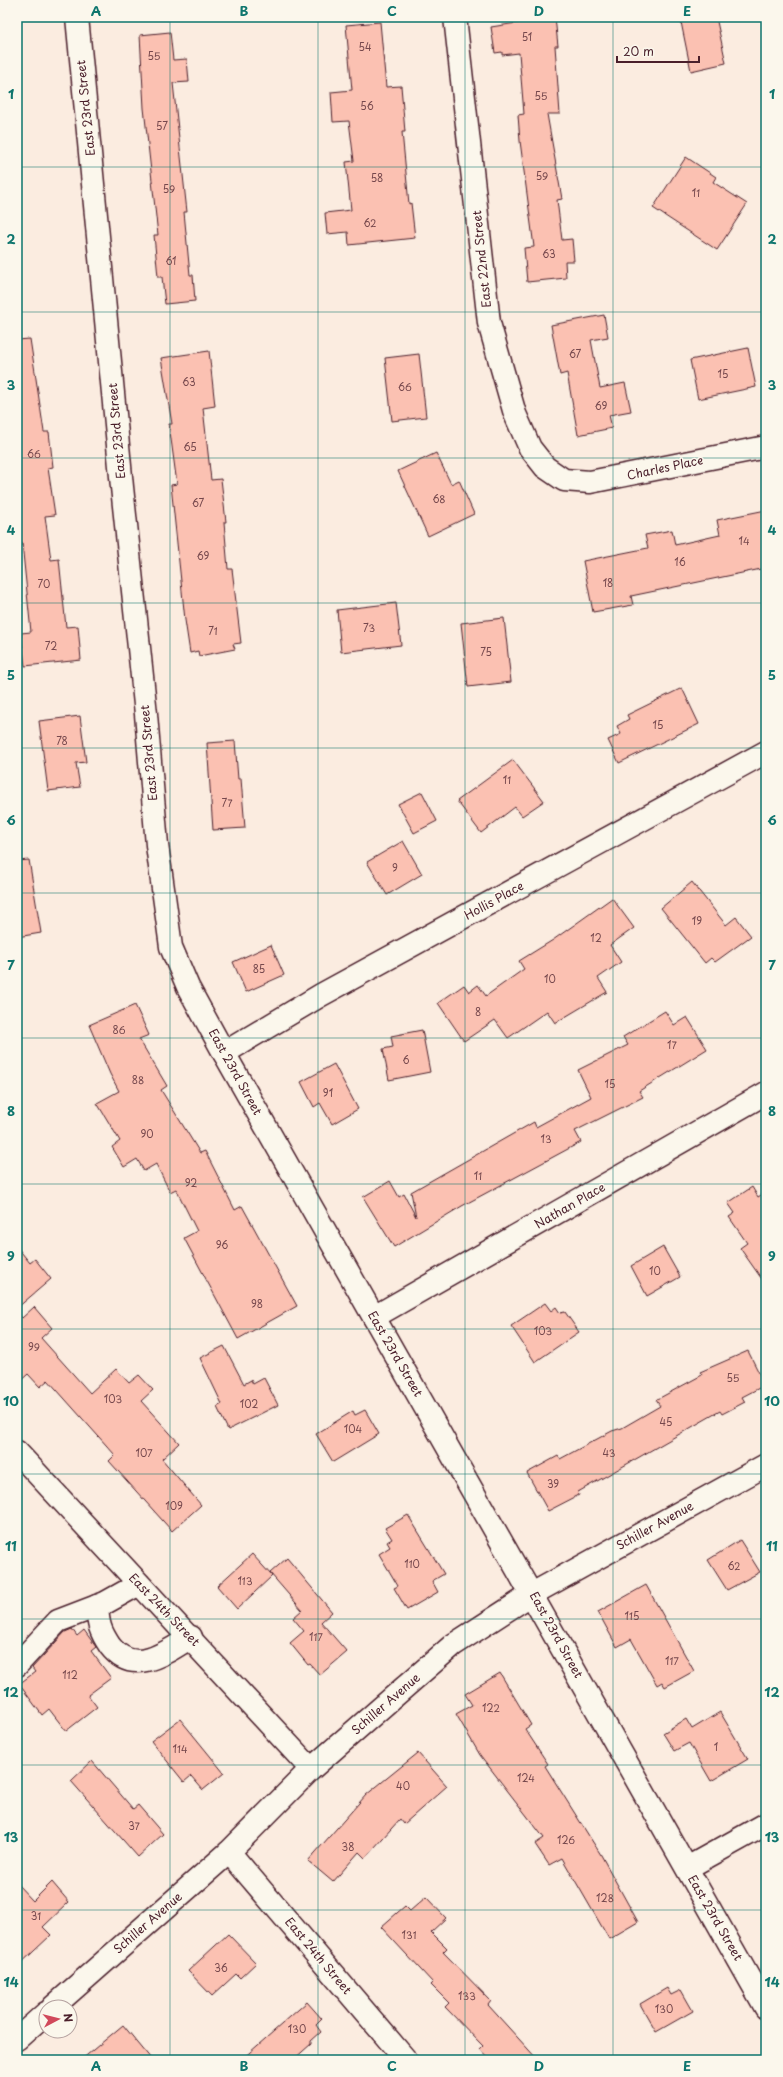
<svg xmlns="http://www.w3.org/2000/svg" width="783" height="2077" font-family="'Playpen Sans',sans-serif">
	<rect width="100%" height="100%" fill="#fbece0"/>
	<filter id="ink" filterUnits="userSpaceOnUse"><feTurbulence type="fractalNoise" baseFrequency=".025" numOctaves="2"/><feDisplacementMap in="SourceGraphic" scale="8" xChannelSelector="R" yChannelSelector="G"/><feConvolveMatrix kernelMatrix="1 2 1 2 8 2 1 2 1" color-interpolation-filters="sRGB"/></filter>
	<g filter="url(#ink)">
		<g fill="#fbc1b2" stroke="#4a1f2b">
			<polygon points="555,17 558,46 555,46 560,114 547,114 562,199 557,200 562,240 572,239 574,261 565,261 566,278 527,282 524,248 534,247 520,141 518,115 524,114 519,53 502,55 502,52 495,53 491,27"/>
			<polygon points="680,17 716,17 726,63 691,71"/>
			<polygon points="380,22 386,87 401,86 405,132 402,132 409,204 411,203 415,238 349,245 348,232 327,234 325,213 351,210 346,162 354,161 349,121 333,122 331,92 352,90 346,25"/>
			<polygon points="170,32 173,60 187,59 189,82 173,83 187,212 184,212 190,275 193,275 195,301 165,304 162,277 158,277 154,235 158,235 144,108 140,35"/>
			<polygon points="686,157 716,177 713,182 747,204 717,250 653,208"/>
			<polygon points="604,315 608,337 591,340 600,388 625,383 631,411 609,415 612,428 578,435 567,373 560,375 551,325"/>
			<polygon points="30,339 44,432 49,432 53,467 48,468 55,515 45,516 51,560 59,559 66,627 78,626 81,660 25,666 21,633 31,632 22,543 17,544 17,340"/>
			<polygon points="748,348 756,387 698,399 690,360"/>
			<polygon points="209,351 215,406 203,408 211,480 221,479 226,522 224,522 228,569 232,569 241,643 233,644 235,649 199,656 198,651 190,653 185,620 171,485 177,484 169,424 172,424 161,358"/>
			<polygon points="419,354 426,417 392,421 385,358"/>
			<polygon points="436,453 451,484 459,480 474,514 428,536 398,471"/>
			<polygon points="766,510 766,568 631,596 633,605 593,612 583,561 648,548 645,535 672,530 675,545 720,535 717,520"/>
			<polygon points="396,603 401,645 341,652 337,610"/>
			<polygon points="504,618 511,682 468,687 461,623"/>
			<polygon points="682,688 699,724 619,763 608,740 621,734 617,726 629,719 627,715"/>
			<polygon points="80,716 86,762 76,763 80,787 48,791 39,721"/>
			<polygon points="235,741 238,779 241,779 245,828 213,830 207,743"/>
			<polygon points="513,760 544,801 522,816 515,807 481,833 457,801"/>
			<polygon points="422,792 437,821 414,833 398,804"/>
			<polygon points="403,841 422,874 387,895 367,862"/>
			<polygon points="29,860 41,933 17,937 17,861"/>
			<polygon points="692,882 726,925 736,917 751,936 715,962 711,958 705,963 661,908"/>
			<polygon points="612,898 634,928 610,945 621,962 598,978 607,992 555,1023 547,1011 508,1038 495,1020 464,1041 438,1003 464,985 469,992 478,985 486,996 524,969 519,961 553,940"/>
			<polygon points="271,945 284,975 246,992 233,962"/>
			<polygon points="135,1005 149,1035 139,1039 167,1086 161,1090 200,1153 205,1151 235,1210 242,1206 297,1306 238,1339 184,1238 197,1231 176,1189 170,1192 156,1164 144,1171 137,1159 124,1167 112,1147 120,1141 97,1103 119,1091 110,1074 89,1025"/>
			<polygon points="665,1011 674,1025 687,1017 707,1049 639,1091 643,1097 575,1131 581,1142 462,1206 394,1247 363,1197 390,1181 399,1197 404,1194 416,1217 411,1192 534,1122 536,1127 591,1097 578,1070 628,1045 623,1037"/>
			<polygon points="422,1030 430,1072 389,1080 383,1049 393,1047 391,1036"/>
			<polygon points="334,1064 358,1109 332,1124 320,1103 314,1107 301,1082"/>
			<polygon points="752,1187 758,1197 766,1192 766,1285 740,1248 747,1243 729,1217 735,1213 728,1203"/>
			<polygon points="17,1247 30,1263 35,1259 51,1279 17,1308"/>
			<polygon points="663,1247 680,1277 647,1296 631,1266"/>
			<polygon points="545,1303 551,1311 556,1307 560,1313 565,1312 579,1332 535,1362 511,1326"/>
			<polygon points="34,1307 52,1328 41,1338 90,1393 116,1369 129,1383 139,1375 153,1390 141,1401 179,1443 162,1459 201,1505 172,1531 109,1461 115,1455 48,1380 40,1387 28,1374 17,1384 17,1312 22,1318"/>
			<polygon points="224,1346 244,1384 251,1380 253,1384 264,1378 278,1405 228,1430 217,1407 222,1404 200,1358"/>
			<polygon points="748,1351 765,1385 742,1397 745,1402 722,1414 720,1411 578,1492 579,1495 548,1511 527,1473 558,1456 560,1459 612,1431 622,1428 660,1406 656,1400 702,1375 700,1372"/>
			<polygon points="365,1410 379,1434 333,1462 316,1434 353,1411 355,1415"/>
			<polygon points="408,1515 444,1574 432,1581 438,1592 407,1610 394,1588 398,1586 379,1554 390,1547 387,1542 392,1539 385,1528"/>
			<polygon points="740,1540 760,1572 727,1590 708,1560"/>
			<polygon points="252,1554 272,1576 237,1609 217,1586"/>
			<polygon points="287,1558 332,1612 321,1622 347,1652 320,1675 310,1664 308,1665 290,1643 304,1631 293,1618 302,1610 270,1573"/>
			<polygon points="646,1585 694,1671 665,1687 662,1682 657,1685 631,1639 617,1647 598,1612"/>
			<polygon points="72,1629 77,1636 84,1630 96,1647 91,1651 111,1678 88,1695 97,1707 66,1731 49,1709 42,1715 19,1684 35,1672 32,1668 65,1632"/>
			<polygon points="500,1673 531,1725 525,1729 548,1764 545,1766 601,1855 638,1922 609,1939 562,1858 549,1865 535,1844 544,1838 480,1755 456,1714 472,1705 465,1694"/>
			<polygon points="720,1712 748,1759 711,1781 689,1743 674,1751 663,1733 686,1719 692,1729"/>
			<polygon points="180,1719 224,1773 203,1790 191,1776 184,1782 151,1741"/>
			<polygon points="418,1753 447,1786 404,1824 400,1819 365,1858 359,1852 333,1882 308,1861 366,1795"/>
			<polygon points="92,1761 133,1809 138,1805 163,1834 138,1857 71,1781"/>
			<polygon points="52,1882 69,1902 43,1927 51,1935 17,1967 17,1884 33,1901"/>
			<polygon points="426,1897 446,1918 431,1932 447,1948 443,1952 491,2001 488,2005 538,2060 490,2060 480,2049 483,2046 445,2007 449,2003 431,1985 433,1983 381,1927 405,1906 410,1911"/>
			<polygon points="228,1934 256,1963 240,1978 236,1974 212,1996 188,1971"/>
			<polygon points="667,1988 671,1995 681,1990 693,2011 656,2032 640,2004"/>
			<polygon points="307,2002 322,2019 316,2025 321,2032 311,2041 311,2044 293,2060 241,2060"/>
			<polygon points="123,2025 152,2060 81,2060"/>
		</g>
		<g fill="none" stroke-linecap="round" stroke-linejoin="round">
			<g stroke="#4a1f2b" stroke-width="25">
				<g id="minor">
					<polyline points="77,17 122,487 146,714 157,845 171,947 188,987 224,1053 766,2008"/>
					<polyline points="455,17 489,323 515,414 530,448 545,467 564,480 590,482 766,447"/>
					<polyline points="224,1053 321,995 766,752"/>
					<polyline points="374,1317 766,1093"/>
					<polyline points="17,1452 311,1769"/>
					<path d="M97,1606C98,1624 100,1631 110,1646C134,1677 165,1653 191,1637"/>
					<polyline points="17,1665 58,1621 105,1603 139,1584"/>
					<polyline points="229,1852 406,2060"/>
					<polyline points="687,1868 766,1824"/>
					<polyline points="53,2007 229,1852 311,1769 453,1645 532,1594 766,1465"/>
					<polyline points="17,2039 46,2013"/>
				</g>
			</g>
			<use href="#minor" stroke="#fbf7ec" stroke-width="22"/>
		</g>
	</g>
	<path fill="none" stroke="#0f766e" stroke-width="1" stroke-opacity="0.55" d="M170,17V2060M318,17V2060M465,17V2060M613,17V2060M17,167H766M17,312H766M17,458H766M17,603H766M17,748H766M17,893H766M17,1038H766M17,1184H766M17,1329H766M17,1474H766M17,1619H766M17,1765H766M17,1910H766"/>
	<g text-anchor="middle" stroke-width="3" stroke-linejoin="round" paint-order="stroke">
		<g font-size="10" fill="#76484d">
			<text x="527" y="41">51</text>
			<text x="365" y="51">54</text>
			<text x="154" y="60">55</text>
			<text x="541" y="100">55</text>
			<text x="367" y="110">56</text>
			<text x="162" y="130">57</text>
			<text x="542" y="180">59</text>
			<text x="377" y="182">58</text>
			<text x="169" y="193">59</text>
			<text x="696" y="197">11</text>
			<text x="370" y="227">62</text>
			<text x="549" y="258">63</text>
			<text x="171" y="265">61</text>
			<text x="575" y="358">67</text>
			<text x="723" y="378">15</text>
			<text x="189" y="386">63</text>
			<text x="405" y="391">66</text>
			<text x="601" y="410">69</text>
			<text x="190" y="451">65</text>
			<text x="34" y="458">66</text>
			<text x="439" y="503">68</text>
			<text x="198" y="507">67</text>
			<text x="744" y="545">14</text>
			<text x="203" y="560">69</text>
			<text x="680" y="566">16</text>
			<text x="608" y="587">18</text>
			<text x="44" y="588">70</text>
			<text x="369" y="632">73</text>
			<text x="213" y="635">71</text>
			<text x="51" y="650">72</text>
			<text x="486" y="656">75</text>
			<text x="658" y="729">15</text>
			<text x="62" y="745">78</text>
			<text x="507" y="784">11</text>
			<text x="227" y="807">77</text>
			<text x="395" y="872">9</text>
			<text x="697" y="925">19</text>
			<text x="596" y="942">12</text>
			<text x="259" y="973">85</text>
			<text x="550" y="983">10</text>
			<text x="478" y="1016">8</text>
			<text x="119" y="1034">86</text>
			<text x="672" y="1049">17</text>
			<text x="406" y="1064">6</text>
			<text x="138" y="1084">88</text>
			<text x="610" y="1088">15</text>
			<text x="328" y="1097">91</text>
			<text x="147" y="1138">90</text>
			<text x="546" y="1143">13</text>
			<text x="478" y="1180">11</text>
			<text x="191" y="1187">92</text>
			<text x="222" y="1249">96</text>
			<text x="655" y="1275">10</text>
			<text x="257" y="1308">98</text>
			<text x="543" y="1335">103</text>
			<text x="34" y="1351">99</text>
			<text x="733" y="1382">55</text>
			<text x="113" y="1403">103</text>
			<text x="249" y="1408">102</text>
			<text x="666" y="1426">45</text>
			<text x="353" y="1433">104</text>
			<text x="144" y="1457">107</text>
			<text x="609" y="1457">43</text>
			<text x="553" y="1488">39</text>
			<text x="174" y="1510">109</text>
			<text x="412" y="1568">110</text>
			<text x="734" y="1570">62</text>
			<text x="245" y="1585">113</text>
			<text x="632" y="1620">115</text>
			<text x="316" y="1641">117</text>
			<text x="672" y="1665">117</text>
			<text x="70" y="1679">112</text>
			<text x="491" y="1712">122</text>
			<text x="716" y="1751">1</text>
			<text x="180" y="1753">114</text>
			<text x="526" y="1782">124</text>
			<text x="403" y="1790">40</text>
			<text x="134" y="1830">37</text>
			<text x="566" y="1844">126</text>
			<text x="348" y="1851">38</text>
			<text x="605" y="1902">128</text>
			<text x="36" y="1920">31</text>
			<text x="409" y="1939">131</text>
			<text x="221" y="1972">36</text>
			<text x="467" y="2000">133</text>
			<text x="664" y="2013">130</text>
			<text x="297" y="2033">130</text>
		</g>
		<g font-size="12" fill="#4a1f2b" stroke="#fbf7ec">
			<text transform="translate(86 108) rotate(-96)" y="4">East 23rd Street</text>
			<text transform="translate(482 259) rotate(-96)" y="4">East 22nd Street</text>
			<text transform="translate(117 431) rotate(-95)" y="4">East 23rd Street</text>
			<text transform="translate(665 468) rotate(-12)" y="4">Charles Place</text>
			<text transform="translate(149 753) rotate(-95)" y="4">East 23rd Street</text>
			<text transform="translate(494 901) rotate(-29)" y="4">Hollis Place</text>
			<text transform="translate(235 1072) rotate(61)" y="4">East 23rd Street</text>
			<text transform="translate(570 1206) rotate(-30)" y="4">Nathan Place</text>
			<text transform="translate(395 1354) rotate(60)" y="4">East 23rd Street</text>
			<text transform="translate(655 1526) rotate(-29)" y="4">Schiller Avenue</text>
			<text transform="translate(164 1610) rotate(46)" y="4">East 24th Street</text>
			<text transform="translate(556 1635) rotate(61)" y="4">East 23rd Street</text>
			<text transform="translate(386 1704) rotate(-41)" y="4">Schiller Avenue</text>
			<text transform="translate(715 1918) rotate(60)" y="4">East 23rd Street</text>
			<text transform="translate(148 1923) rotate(-41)" y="4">Schiller Avenue</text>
			<text transform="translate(318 1956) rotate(50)" y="4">East 24th Street</text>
		</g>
	</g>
	<rect width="783" height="2077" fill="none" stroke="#fbf7ec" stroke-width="44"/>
	<g transform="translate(58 2019) rotate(83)"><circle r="19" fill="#fbf7ec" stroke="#b4a19f"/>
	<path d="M0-3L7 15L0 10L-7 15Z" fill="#d1495b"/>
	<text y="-6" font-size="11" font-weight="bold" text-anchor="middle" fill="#4a1f2b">N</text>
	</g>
	<path d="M617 56v6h82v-6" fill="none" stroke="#4a1f2b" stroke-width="2"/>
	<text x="623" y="56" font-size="12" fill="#4a1f2b" stroke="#fbf7ec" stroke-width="3" paint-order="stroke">20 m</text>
	<rect x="22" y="22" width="739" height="2033" fill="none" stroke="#0f766e" stroke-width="1.5"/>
	<g font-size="13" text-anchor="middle" font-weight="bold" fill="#0f766e">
		<text x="96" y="16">A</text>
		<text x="244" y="16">B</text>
		<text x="392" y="16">C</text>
		<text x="539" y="16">D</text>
		<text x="687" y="16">E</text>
		<text x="11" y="99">1</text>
		<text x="772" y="99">1</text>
		<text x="11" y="244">2</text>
		<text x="772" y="244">2</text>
		<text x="11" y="390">3</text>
		<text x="772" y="390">3</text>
		<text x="11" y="535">4</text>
		<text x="772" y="535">4</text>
		<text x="11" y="680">5</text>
		<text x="772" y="680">5</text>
		<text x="11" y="825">6</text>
		<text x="772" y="825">6</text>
		<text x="11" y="970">7</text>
		<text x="772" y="970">7</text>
		<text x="11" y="1116">8</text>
		<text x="772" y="1116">8</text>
		<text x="11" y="1261">9</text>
		<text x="772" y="1261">9</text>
		<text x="11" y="1406">10</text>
		<text x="772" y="1406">10</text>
		<text x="11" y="1551">11</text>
		<text x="772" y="1551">11</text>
		<text x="11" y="1697">12</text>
		<text x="772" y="1697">12</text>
		<text x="11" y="1842">13</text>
		<text x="772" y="1842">13</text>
		<text x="11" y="1987">14</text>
		<text x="772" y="1987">14</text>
		<text x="96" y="2071">A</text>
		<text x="244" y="2071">B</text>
		<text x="392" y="2071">C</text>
		<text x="539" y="2071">D</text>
		<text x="687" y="2071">E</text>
	</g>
</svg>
